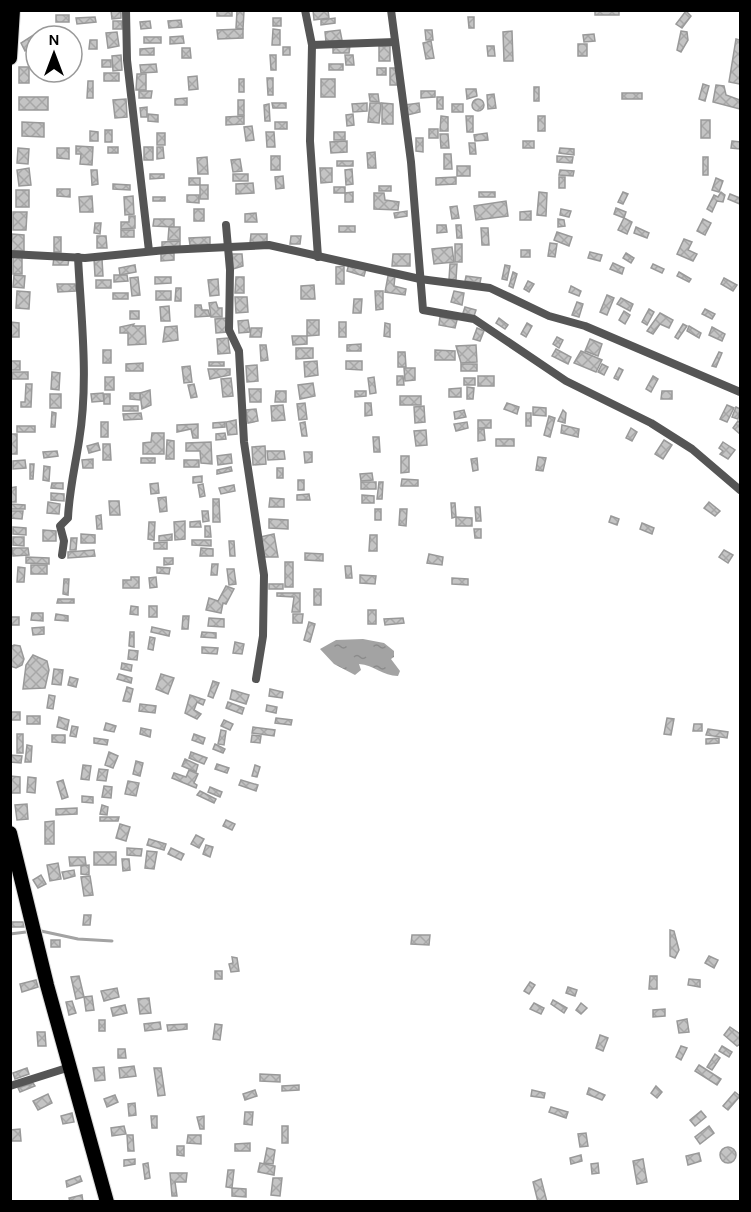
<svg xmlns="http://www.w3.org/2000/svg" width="751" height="1212" font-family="Karla,sans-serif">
	<defs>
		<pattern id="water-ripples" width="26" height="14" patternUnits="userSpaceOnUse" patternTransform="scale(1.5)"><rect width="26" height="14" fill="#a3a3a3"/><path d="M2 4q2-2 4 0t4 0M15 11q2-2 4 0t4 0" fill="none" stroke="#8b8b8b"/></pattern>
		<pattern id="building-cross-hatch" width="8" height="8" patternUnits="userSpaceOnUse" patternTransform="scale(1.5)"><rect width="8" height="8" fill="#c4c4c4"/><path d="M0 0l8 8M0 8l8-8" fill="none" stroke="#a7a7a7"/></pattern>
	</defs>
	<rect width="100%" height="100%" fill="#fff"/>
	<path fill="url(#water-ripples)" d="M363,639L384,643L394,651V657L391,659L400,671L398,676C383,676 374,665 359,664L361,670L355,675L334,664L320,649L336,640Z"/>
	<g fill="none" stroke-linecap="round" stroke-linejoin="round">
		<g stroke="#a3a3a3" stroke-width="3">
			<polyline points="41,931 78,939 112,941"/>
			<polyline points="10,934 26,932"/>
		</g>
	</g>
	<g fill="url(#building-cross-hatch)" stroke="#999" stroke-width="1.5">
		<polygon points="111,10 121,10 121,18 112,19"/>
		<rect x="217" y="10" width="15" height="6"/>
		<polygon points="313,10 328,10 329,18 314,20"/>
		<rect x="595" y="10" width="24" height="5"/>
		<polygon points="237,11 244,11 243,29 236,28"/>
		<polygon points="686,11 691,16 682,28 676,24"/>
		<rect x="56" y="15" width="13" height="7"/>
		<polygon points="95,17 96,22 77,24 76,18"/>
		<polygon points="468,17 474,17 474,28 469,28"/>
		<rect x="273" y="18" width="8" height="8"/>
		<polygon points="335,18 335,23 321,25 321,20"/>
		<polygon points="181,20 182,27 169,28 168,21"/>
		<rect x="113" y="21" width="9" height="8"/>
		<polygon points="150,21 151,28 141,29 140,22"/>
		<polygon points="243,29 243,38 218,39 217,30"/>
		<polygon points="273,29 280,30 280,45 272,45"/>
		<polygon points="340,30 342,40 326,42 325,32"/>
		<polygon points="425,30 432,30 433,40 426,40"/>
		<polygon points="512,31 513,61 504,61 503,32"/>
		<polygon points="681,31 687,32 688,40 681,52 677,50"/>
		<polygon points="38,32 40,36 36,36 36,44 25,51 21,43"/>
		<polygon points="117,32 119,46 108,48 106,33"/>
		<polygon points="594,34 595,41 584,42 583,35"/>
		<polygon points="183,36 184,43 170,44 170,37"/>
		<rect x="144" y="37" width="17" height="6"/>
		<polygon points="736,39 740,40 740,84 729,82"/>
		<polygon points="90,40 97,40 97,49 89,49"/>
		<polygon points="431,41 434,58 426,59 423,43"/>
		<rect x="578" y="44" width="9" height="12"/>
		<polygon points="333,45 350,45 349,53 333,53"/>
		<rect x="379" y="46" width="11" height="15"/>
		<polygon points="487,46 494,46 495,56 488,56"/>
		<rect x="283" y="47" width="7" height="8"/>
		<polygon points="154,48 154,55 140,55 140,49"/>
		<polygon points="182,48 190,48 191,58 182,58"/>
		<polygon points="121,55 122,70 113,71 112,56"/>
		<polygon points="270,55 276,55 276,70 271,70"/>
		<polygon points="345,55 353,55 354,65 346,65"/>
		<rect x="102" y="60" width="9" height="7"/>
		<polygon points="156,64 157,72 141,73 140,65"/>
		<rect x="329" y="64" width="14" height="6"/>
		<rect x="19" y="67" width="10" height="16"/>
		<rect x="377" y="68" width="9" height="7"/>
		<polygon points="390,68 398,68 399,85 390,85"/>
		<rect x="104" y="73" width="15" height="8"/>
		<polygon points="137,74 146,74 146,90 136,90"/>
		<polygon points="197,76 198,89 189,90 188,77"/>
		<polygon points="267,78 273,78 273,95 268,95"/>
		<rect x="239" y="79" width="5" height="13"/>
		<rect x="321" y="79" width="14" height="18"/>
		<polygon points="88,81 93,81 93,98 87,98"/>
		<polygon points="703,84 709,86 705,101 699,99"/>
		<polygon points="716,85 724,86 726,95 740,100 740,109 713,102"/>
		<rect x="534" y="87" width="5" height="14"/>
		<polygon points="466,89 476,89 477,96 467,99"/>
		<polygon points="139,91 152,91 151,98 139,98"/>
		<polygon points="421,91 435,91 435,97 421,98"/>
		<rect x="622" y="93" width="20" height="6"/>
		<polygon points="369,94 378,94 379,102 370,101"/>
		<polygon points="494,94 496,108 488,109 487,95"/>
		<rect x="19" y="97" width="29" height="13"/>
		<rect x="437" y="97" width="6" height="12"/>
		<polygon points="187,98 187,105 175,105 175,99"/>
		<circle cx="478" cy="105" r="6"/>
		<polygon points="126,99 127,117 115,118 113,100"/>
		<rect x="238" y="100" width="6" height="15"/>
		<polygon points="272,103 286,103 286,108 273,108"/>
		<polygon points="367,103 367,111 353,112 352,104"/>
		<polygon points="370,103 381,103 379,123 368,122"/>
		<polygon points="382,103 393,104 393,124 382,124"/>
		<polygon points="419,103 420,112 407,115 405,105"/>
		<polygon points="269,104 270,121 265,121 264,105"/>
		<rect x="452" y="104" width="11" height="8"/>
		<polygon points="147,107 147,117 141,117 140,108"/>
		<polygon points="148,114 158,115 158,122 148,121"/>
		<polygon points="353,114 354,125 347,126 346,115"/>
		<polygon points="244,116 244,124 226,125 226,117"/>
		<polygon points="441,116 448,117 448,131 440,131"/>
		<polygon points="466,116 473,116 473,132 467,132"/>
		<rect x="538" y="116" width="7" height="15"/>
		<rect x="701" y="120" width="9" height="18"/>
		<polygon points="22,122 44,123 44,137 22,136"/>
		<rect x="275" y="122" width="12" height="7"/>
		<polygon points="252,126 254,140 246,141 244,127"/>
		<rect x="429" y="129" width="9" height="9"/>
		<rect x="105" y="130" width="7" height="12"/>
		<polygon points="90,131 98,132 98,141 90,141"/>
		<polygon points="266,132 274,132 275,147 267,147"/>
		<rect x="334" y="132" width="11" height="8"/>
		<rect x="157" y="133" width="8" height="12"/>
		<polygon points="487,133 488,140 475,141 474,135"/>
		<polygon points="440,134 448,134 449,148 441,148"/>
		<polygon points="416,138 423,138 423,152 416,151"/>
		<polygon points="347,141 347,152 331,153 330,142"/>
		<rect x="523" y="141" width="11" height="7"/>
		<polygon points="732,141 740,142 740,149 731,148"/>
		<polygon points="469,143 475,143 476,154 470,154"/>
		<polygon points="76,146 93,147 92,165 80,164 81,154 76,154"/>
		<rect x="108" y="147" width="10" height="6"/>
		<rect x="144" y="147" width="9" height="13"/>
		<polygon points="157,147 163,147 164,158 157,159"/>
		<polygon points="18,148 29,149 28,164 17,163"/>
		<polygon points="57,148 69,148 69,159 57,158"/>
		<polygon points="560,148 574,149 574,155 559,153"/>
		<polygon points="375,152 376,168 368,168 367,153"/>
		<polygon points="444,154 451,154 452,169 444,169"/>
		<rect x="271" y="156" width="9" height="14"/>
		<polygon points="557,156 573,157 572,163 557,162"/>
		<polygon points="207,157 208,174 198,174 197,158"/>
		<rect x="703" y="157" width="5" height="18"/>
		<polygon points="240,159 242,171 233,172 231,160"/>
		<rect x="337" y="161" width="16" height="5"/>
		<rect x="457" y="166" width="13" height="10"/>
		<polygon points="29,168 31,185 19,186 17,170"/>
		<polygon points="320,168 332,168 332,182 321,183"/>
		<polygon points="352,169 353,184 346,185 345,170"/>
		<polygon points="91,170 97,170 98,184 92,185"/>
		<polygon points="560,170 574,171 573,176 559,175"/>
		<polygon points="150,174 164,174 164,178 150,179"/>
		<rect x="233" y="174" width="15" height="7"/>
		<polygon points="283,176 284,188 276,189 275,177"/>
		<polygon points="456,177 456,184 436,185 436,178"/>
		<rect x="559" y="177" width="6" height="11"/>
		<rect x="189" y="178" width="11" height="7"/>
		<polygon points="716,178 723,181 719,192 712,190"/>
		<polygon points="253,183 254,193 236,194 236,184"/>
		<polygon points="113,184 130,185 130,190 113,189"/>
		<rect x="200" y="185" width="8" height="14"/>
		<rect x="379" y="186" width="12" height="5"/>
		<rect x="334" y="187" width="11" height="6"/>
		<polygon points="57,189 70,189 70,197 57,196"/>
		<rect x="16" y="190" width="13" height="17"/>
		<polygon points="353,192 353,202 345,202 345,193"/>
		<rect x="479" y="192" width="16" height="5"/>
		<polygon points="539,192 547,193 546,216 537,215"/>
		<polygon points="623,192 628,194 623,204 618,202"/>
		<polygon points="721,192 725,195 723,202 717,201 712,212 707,209 714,195 718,197"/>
		<polygon points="374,193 384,193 385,200 399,202 398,210 374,209"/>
		<polygon points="730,194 740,198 740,204 728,199"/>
		<polygon points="187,195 199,195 199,203 187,202"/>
		<polygon points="92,196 93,212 80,212 79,197"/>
		<polygon points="133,196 134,214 125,215 124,197"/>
		<rect x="153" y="197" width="12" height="4"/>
		<polygon points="506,201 508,216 476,220 474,206"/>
		<polygon points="457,206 459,218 452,219 450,207"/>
		<polygon points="616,208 626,212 624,218 614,214"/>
		<rect x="194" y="209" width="10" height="12"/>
		<polygon points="561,209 571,211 569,217 560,215"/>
		<polygon points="407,211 407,216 395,218 394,213"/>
		<polygon points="531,211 531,220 520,220 520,212"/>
		<polygon points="13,212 27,212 26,230 13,230"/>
		<polygon points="256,213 257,222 245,222 245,214"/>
		<polygon points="129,216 135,216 135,228 121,229 121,222 129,222"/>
		<polygon points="624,218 632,222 627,234 618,230"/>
		<polygon points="154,219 174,219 174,227 153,226"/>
		<polygon points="558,219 564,220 565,226 558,227"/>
		<polygon points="703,219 711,223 705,235 697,231"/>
		<polygon points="95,223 101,223 100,234 94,233"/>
		<polygon points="437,225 446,225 447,232 437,233"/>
		<polygon points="456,225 461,225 462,238 457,238"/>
		<rect x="339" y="226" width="16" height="6"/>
		<polygon points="169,227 180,227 180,240 168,240"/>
		<polygon points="636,227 649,233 647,238 634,233"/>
		<polygon points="481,228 488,228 489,245 482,245"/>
		<rect x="121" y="230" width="13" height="7"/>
		<polygon points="557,232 572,237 569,246 554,240"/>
		<polygon points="12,234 24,235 24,251 11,251"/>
		<polygon points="251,234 267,234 267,243 250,243"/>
		<polygon points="97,236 106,236 107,248 97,248"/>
		<polygon points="291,236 301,236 300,244 290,244"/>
		<rect x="54" y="237" width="7" height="15"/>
		<polygon points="210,237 210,244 190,245 189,238"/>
		<polygon points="684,239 692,242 688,250 697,254 693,261 677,254"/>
		<polygon points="180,241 180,247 162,248 162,242"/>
		<polygon points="550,243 557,244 555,257 548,256"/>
		<rect x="455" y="244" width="7" height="18"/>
		<polygon points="452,247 454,262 434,264 432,249"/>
		<rect x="521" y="250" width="9" height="7"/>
		<polygon points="590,252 602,255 600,261 588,258"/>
		<polygon points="174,253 174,260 161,261 161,254"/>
		<polygon points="626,253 634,258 631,263 623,258"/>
		<polygon points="232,254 242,254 243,266 233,269"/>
		<polygon points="393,254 410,254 410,266 392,266"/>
		<rect x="13" y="257" width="9" height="17"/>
		<polygon points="54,257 69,258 68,265 53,265"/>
		<polygon points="94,259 102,259 103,276 95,276"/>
		<polygon points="613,263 624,268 622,274 610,269"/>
		<polygon points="349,264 366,269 364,276 347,271"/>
		<polygon points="450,264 457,264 456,280 449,279"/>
		<polygon points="653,264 664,269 662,273 651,268"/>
		<polygon points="135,265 136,272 120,275 119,268"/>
		<polygon points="505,265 510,266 507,280 502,279"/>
		<polygon points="344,266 344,284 336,284 336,267"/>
		<polygon points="513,272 517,274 513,288 509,286"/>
		<polygon points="679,272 691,279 689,282 677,276"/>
		<polygon points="14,275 25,276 24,288 13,287"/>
		<polygon points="114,275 127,275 128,281 114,282"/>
		<polygon points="388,276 395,276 394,286 406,289 405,295 385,292"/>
		<polygon points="466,276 481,278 480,283 465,281"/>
		<polygon points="138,277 140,295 132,296 130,278"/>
		<polygon points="155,277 171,277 171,283 155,284"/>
		<polygon points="236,277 244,277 244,293 235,293"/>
		<polygon points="724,278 737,285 733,291 721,284"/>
		<polygon points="218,279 219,295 210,296 208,280"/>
		<rect x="96" y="280" width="15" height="8"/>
		<polygon points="528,281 534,284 529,292 524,289"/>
		<polygon points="57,284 75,284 76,291 58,292"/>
		<polygon points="314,285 315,299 301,299 301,286"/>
		<polygon points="571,286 581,291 579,296 569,292"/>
		<polygon points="176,288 181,288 181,301 175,301"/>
		<polygon points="17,291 30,292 29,309 16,308"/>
		<rect x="156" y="291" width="15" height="9"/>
		<polygon points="375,291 383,291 383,309 376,310"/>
		<polygon points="454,291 464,293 462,305 451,302"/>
		<rect x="113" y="293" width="15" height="6"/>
		<polygon points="607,295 614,298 607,315 600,312"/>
		<polygon points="235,297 247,297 248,312 236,313"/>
		<polygon points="621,298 633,304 630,311 617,304"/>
		<polygon points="354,299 362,299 361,313 353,313"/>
		<polygon points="216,302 218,308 222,308 222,317 211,317 209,303"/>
		<polygon points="577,302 583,304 579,317 572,315"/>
		<polygon points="195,305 201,305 202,310 208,310 210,316 195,317"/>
		<polygon points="169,306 170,321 161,321 160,307"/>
		<polygon points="465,307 476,310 474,316 463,313"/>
		<polygon points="649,309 654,312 647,325 642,322"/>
		<polygon points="705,309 715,314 712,319 702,314"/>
		<rect x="130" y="311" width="9" height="8"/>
		<polygon points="624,311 630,315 625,324 619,320"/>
		<polygon points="660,313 673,320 669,328 660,324 653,334 647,331"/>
		<polygon points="440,317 457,320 455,328 439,325"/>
		<polygon points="227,318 228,332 216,333 215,319"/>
		<polygon points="499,318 508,325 505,329 496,323"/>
		<polygon points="248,320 250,332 239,333 238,321"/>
		<polygon points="307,320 319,320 319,335 307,336"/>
		<polygon points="10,322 19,323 19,337 10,337"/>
		<rect x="339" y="322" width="7" height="15"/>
		<polygon points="385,323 390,324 390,337 384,336"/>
		<polygon points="527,323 532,326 526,337 521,334"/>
		<polygon points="134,324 133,326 145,326 146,344 128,345 128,333 120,333 120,327"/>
		<polygon points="683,324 687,326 678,339 675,337"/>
		<polygon points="177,326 178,340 163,342 165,327"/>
		<polygon points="689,326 701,333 699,338 687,331"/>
		<polygon points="712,327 725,334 722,341 709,335"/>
		<polygon points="251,328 262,328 261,337 250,337"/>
		<polygon points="477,328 484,331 480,341 473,339"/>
		<polygon points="292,336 307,336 307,344 293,345"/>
		<polygon points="557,337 563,340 559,348 553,344"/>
		<polygon points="228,338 230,353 218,354 217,339"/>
		<polygon points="590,339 602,344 598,356 585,351"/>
		<polygon points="361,344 361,351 347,351 347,345"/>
		<polygon points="260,345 266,345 268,360 261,361"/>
		<polygon points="476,345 477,362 461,363 456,346"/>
		<polygon points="296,348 313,348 313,358 296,359"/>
		<polygon points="556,349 571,357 568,364 552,356"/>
		<rect x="103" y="350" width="8" height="13"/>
		<polygon points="435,350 455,351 455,360 435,360"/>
		<polygon points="581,351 602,360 596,372 574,363"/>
		<polygon points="398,352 405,352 406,367 398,367"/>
		<polygon points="719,352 722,353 716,367 712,366"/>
		<rect x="10" y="361" width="10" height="9"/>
		<polygon points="317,361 318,375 305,377 304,362"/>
		<polygon points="346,361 362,361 362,370 346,369"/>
		<rect x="209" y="362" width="15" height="4"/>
		<polygon points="143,363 143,371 126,371 126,364"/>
		<rect x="461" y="364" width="16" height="7"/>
		<polygon points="602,364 608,367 604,375 598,372"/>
		<polygon points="257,365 258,381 247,382 246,366"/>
		<polygon points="190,366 192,382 184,383 182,367"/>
		<polygon points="404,368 415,368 415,380 405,381"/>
		<polygon points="619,368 623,370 618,380 614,378"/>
		<polygon points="208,369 230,369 230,375 210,379"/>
		<rect x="12" y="372" width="16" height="7"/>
		<polygon points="52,372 60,373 59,390 51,389"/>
		<polygon points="397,376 403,376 404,385 397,385"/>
		<rect x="478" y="376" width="16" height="10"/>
		<polygon points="653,376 658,379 651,392 646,389"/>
		<rect x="105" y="377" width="9" height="13"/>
		<polygon points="374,377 376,393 370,394 368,378"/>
		<polygon points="231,378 233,396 223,397 221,379"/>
		<rect x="464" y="378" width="11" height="7"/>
		<polygon points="313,383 315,396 300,399 298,385"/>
		<polygon points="26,384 32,384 31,407 21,407 21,402 25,402"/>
		<polygon points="194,384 197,397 191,398 188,385"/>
		<polygon points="467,387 474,388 473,399 467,399"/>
		<polygon points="461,388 461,397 449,397 449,389"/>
		<polygon points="249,389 261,389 261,402 250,402"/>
		<polygon points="150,390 151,405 142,409 140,393"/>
		<polygon points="276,391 286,391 286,402 275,402"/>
		<polygon points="355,391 366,391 366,396 355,397"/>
		<polygon points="662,391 672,391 672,399 661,399"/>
		<polygon points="103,393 104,401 92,402 91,394"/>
		<polygon points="130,393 140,393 140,400 130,399"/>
		<rect x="50" y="394" width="11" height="14"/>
		<rect x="104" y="394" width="6" height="10"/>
		<rect x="400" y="396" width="21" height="9"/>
		<polygon points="305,403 307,419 299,420 297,404"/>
		<polygon points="365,403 371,403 372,415 365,416"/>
		<polygon points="507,403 519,407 517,414 504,409"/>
		<polygon points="283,405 285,420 272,421 271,406"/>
		<polygon points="727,405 734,408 727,422 720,419"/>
		<rect x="123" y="406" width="15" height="5"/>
		<polygon points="424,406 425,422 415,423 414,407"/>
		<polygon points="533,407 546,408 546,416 533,415"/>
		<polygon points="736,407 740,409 738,419 732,417"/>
		<polygon points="256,409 258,421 248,423 246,410"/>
		<polygon points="464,410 466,417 455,419 454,412"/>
		<polygon points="563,410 566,413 565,423 558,421"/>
		<polygon points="52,412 56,413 55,427 51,427"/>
		<polygon points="141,413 142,419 124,420 123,414"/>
		<rect x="526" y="413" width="5" height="13"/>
		<polygon points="549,416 555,418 550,437 544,435"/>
		<polygon points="236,420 237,434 228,435 226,422"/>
		<rect x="478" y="420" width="13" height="8"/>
		<polygon points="738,421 740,423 740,434 733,428"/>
		<rect x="101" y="422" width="7" height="15"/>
		<polygon points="225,422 225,427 213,428 213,423"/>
		<polygon points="305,422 307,436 302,436 300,423"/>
		<polygon points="467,422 468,428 456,431 454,424"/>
		<polygon points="198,424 198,438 193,438 191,429 177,432 177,425"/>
		<polygon points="562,425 579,429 578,437 561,433"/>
		<rect x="17" y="426" width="18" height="6"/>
		<polygon points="631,428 637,432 632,441 626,438"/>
		<polygon points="478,429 484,429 485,440 478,441"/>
		<polygon points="426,430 427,445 416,446 414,431"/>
		<polygon points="152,433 164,433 164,454 143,454 143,443 151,442"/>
		<polygon points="225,433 226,439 216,440 216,434"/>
		<rect x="10" y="434" width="7" height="20"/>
		<polygon points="373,437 379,437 380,452 374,452"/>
		<rect x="496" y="439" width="18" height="7"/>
		<polygon points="167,440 174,441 174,459 166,459"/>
		<polygon points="664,440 672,445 663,459 655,454"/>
		<polygon points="211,442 212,464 201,463 200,451 186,451 186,443"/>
		<polygon points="723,442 735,450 728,459 720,454 723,451 719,448"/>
		<polygon points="98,443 100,450 89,453 87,446"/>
		<polygon points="103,444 110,444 111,460 103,460"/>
		<polygon points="265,446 266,464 253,465 252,447"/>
		<polygon points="57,451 58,456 44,458 43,452"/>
		<polygon points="267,451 284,451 285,459 268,460"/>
		<polygon points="304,452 312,452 312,462 305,463"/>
		<polygon points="231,454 232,463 218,465 217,456"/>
		<polygon points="401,456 409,456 409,472 401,473"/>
		<polygon points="538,457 546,458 543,471 536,470"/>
		<rect x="141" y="458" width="14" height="5"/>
		<polygon points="477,458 478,470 473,471 471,459"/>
		<polygon points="93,459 93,468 83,468 82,460"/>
		<polygon points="25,460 26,468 13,469 13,461"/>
		<rect x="184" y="460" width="15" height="7"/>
		<polygon points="30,464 34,464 33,479 30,479"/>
		<polygon points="44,466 50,467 49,481 43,480"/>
		<polygon points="231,467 232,471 217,474 217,470"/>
		<rect x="277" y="468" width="6" height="10"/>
		<polygon points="372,473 373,480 361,481 360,474"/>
		<polygon points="202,476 202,482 193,483 193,477"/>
		<polygon points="402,479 418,480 418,486 401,486"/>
		<rect x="298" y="480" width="6" height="10"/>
		<rect x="361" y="482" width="15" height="7"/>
		<polygon points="379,482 383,482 382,499 377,499"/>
		<polygon points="52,483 63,483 63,489 51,488"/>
		<polygon points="158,483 159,493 151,494 150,484"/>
		<polygon points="203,484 205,496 200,497 198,485"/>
		<polygon points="234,485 235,491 221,494 219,488"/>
		<polygon points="16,487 16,502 10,502 10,488"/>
		<polygon points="51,493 64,494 64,501 51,500"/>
		<polygon points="309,494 310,500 297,500 297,495"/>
		<polygon points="362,495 374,496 374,503 362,503"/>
		<polygon points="166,497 167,511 160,512 158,498"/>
		<polygon points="270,498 284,499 284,507 269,507"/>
		<polygon points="213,499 219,499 220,522 213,522"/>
		<polygon points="109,501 119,501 120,515 110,515"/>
		<polygon points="48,502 60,504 59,514 47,513"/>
		<polygon points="709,502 720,511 715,516 704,508"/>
		<polygon points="451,503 455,503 456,517 452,518"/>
		<polygon points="10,504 25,505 25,509 10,509"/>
		<polygon points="475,507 480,507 481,521 476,521"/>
		<rect x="375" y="509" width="6" height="11"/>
		<polygon points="400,509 407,509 406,526 399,525"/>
		<polygon points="11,511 23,511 22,519 10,518"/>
		<polygon points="202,511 208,511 209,521 203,522"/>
		<polygon points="101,515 102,529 97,529 96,516"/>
		<polygon points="611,516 619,519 617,525 609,522"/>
		<polygon points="456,517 472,518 472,526 456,526"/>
		<polygon points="269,519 288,520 288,529 269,528"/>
		<polygon points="185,521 185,539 175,540 174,522"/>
		<polygon points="200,521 201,527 190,527 190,522"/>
		<polygon points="149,522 155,522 154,540 148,539"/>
		<polygon points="642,523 654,528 652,534 640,529"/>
		<polygon points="205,526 210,526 211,537 205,537"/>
		<polygon points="13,527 26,528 26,535 13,534"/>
		<polygon points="474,529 481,529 481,538 475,538"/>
		<polygon points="43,530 56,531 56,541 43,541"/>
		<polygon points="81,534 95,535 95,543 81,543"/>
		<polygon points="172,534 172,540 159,541 159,536"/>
		<polygon points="274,534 278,557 264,557 260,537"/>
		<polygon points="370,535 377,535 377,551 369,551"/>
		<polygon points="13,537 24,537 24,546 13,545"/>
		<polygon points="71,538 77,538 76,550 70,550"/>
		<polygon points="192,540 211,540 211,546 192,545"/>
		<polygon points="229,541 234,541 235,556 230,556"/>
		<polygon points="167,542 167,549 154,549 154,543"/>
		<polygon points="12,548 28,548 29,555 13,556"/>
		<polygon points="201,548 213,549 213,556 200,556"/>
		<polygon points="94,550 95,556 68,558 68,552"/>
		<polygon points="724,550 733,555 728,563 719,557"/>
		<polygon points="305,553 323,554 323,561 305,560"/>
		<polygon points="429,554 443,557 442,565 427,563"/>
		<polygon points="26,557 49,558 49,564 26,563"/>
		<polygon points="164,558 173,558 173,564 164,565"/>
		<rect x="285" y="562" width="8" height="25"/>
		<polygon points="212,564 218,564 217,575 211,575"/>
		<rect x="31" y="565" width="16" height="9"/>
		<polygon points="345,566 351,566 352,578 346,578"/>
		<polygon points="18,567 25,568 24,582 17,582"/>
		<polygon points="157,567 170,568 169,574 157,573"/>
		<polygon points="227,569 234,569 236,584 229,585"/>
		<polygon points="360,575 376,576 375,584 360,583"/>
		<polygon points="131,577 139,577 139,588 123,588 123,580 131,580"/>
		<polygon points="156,577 157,587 150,588 149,578"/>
		<polygon points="452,578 468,579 468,585 452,584"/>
		<polygon points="64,579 69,579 68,595 63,594"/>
		<rect x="269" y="584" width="14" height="5"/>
		<polygon points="226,586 234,589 226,604 223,603 221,613 206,610 209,598 218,601"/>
		<rect x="314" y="589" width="7" height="16"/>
		<polygon points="277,593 300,593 300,612 292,612 294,597 277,596"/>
		<polygon points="58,599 74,599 74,603 57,603"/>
		<polygon points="131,606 138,607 138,615 130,614"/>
		<rect x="149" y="606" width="8" height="11"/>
		<rect x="368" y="610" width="8" height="14"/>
		<polygon points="32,613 43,613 43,621 31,620"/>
		<polygon points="56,614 68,616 68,621 55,620"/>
		<polygon points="293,614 303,614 302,623 293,623"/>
		<polygon points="183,616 189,616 188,629 182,629"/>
		<rect x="10" y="617" width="9" height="8"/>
		<polygon points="209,618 224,619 224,627 208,626"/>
		<polygon points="403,618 404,623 385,625 384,619"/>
		<polygon points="309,622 315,624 310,642 304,640"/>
		<polygon points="44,627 44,634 33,635 32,628"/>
		<polygon points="152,627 170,631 169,636 151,632"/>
		<polygon points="130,632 134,632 134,647 129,646"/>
		<polygon points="202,632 216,633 216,638 201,637"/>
		<polygon points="150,637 155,638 153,650 148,649"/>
		<polygon points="235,642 244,644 242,654 233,653"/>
		<polygon points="14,645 20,646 24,659 22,665 16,668 10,666 10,647"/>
		<polygon points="202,647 218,648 217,654 202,653"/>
		<polygon points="129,650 138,651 137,660 128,659"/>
		<polygon points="33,655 47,661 49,670 45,688 23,689 26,665"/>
		<polygon points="122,663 132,665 131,671 121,669"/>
		<polygon points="54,669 63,670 61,685 52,684"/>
		<polygon points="119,674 132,678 131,683 117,679"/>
		<polygon points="161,674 174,678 168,694 156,689"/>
		<polygon points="70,677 78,679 76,687 68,685"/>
		<polygon points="213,681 219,683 213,698 208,696"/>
		<polygon points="127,687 133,689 130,702 123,701"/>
		<polygon points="270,689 283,692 282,698 269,696"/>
		<polygon points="232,690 249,695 246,704 230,699"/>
		<polygon points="49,695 55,696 53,709 47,708"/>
		<polygon points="190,695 205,700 203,705 197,702 194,710 201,714 197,719 185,713"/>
		<polygon points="228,702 244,708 242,714 226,708"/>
		<polygon points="140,704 156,706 155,713 139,711"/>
		<polygon points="267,705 277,707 276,713 266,711"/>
		<rect x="10" y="712" width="10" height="8"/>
		<rect x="27" y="716" width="13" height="8"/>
		<polygon points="59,717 69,720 67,730 57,727"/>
		<polygon points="276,718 292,720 291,725 275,723"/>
		<polygon points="667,718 674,719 671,735 664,734"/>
		<polygon points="224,720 233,724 230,730 221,726"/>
		<polygon points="106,723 116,726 114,732 104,730"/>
		<polygon points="694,724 702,724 702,731 693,731"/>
		<polygon points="72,726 78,727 76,737 70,736"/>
		<polygon points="253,727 275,730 274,736 252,733"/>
		<polygon points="141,728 151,730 150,737 140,734"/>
		<polygon points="708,729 728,732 727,738 706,735"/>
		<polygon points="221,730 226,731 224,745 218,744"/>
		<rect x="17" y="734" width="6" height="19"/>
		<polygon points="194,734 205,738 203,744 192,740"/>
		<polygon points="52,735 65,735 65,743 52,742"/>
		<polygon points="252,735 261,736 260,743 251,742"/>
		<polygon points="94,738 108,740 107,745 94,743"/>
		<polygon points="719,738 719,743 706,744 706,739"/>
		<polygon points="215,744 225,749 223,753 213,749"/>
		<polygon points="27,745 32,746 31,762 25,762"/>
		<polygon points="109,752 118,756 113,768 105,765"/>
		<polygon points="191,752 207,758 204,764 189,758"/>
		<polygon points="10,755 22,756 21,763 10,762"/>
		<polygon points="185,759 198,765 196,772 182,766"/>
		<polygon points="136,761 143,763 140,776 133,774"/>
		<polygon points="217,764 229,768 227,773 215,769"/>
		<polygon points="83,765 91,766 89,780 81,779"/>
		<polygon points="255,765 260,767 257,777 252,776"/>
		<polygon points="99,769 108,770 106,781 97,780"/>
		<polygon points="189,770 198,774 194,783 197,785 196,788 172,778 174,773 186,777"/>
		<polygon points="10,776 20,777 20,793 10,793"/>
		<polygon points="28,777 36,778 35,793 27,792"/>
		<polygon points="63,780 68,797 62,799 57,782"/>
		<polygon points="241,780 258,785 256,791 239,785"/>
		<polygon points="128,781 139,783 136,796 125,794"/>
		<polygon points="104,786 112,787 111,798 102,797"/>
		<polygon points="210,787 222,792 220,797 208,792"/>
		<polygon points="200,791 216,799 214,803 197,795"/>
		<polygon points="82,796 93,797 93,803 82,802"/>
		<polygon points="27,804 28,819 17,820 15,805"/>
		<polygon points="102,805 108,807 107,815 100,814"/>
		<polygon points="77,808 77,814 56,815 56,809"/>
		<polygon points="100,817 119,817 118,821 100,821"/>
		<polygon points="226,820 235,824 232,830 223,826"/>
		<polygon points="54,821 54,844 45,844 45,822"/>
		<polygon points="120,824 130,827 126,841 116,838"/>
		<polygon points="196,835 204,839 199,848 191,844"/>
		<polygon points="149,839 166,844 164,850 147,845"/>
		<polygon points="206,845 213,847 210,857 203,854"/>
		<polygon points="127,848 142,849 141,856 127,855"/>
		<polygon points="171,848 184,854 181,860 168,854"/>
		<polygon points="147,851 157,852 154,869 145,868"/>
		<rect x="94" y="852" width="22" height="13"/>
		<polygon points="69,857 85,857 86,865 70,866"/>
		<polygon points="122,859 129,859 130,870 123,871"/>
		<polygon points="58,863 61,879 50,881 47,865"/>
		<polygon points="89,865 89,875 81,874 81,866"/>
		<polygon points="74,870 75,876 64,879 62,872"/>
		<polygon points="41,875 46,884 38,888 33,880"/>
		<polygon points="90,876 93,895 84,896 81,877"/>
		<polygon points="84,915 91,915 90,925 83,925"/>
		<rect x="10" y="922" width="14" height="5"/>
		<polygon points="670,930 674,931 679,950 675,958 670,956"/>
		<polygon points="412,935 430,935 429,945 411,944"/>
		<rect x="51" y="940" width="9" height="7"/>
		<polygon points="709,956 718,960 714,968 705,963"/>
		<polygon points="232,957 237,958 239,971 231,972 229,964 233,963"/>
		<rect x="215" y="971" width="7" height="8"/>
		<polygon points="79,976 84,997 76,999 71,977"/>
		<polygon points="650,976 657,976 657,989 649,989"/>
		<polygon points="689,979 700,980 700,987 688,985"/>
		<polygon points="36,980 38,987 22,992 20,984"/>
		<polygon points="530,982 535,985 529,994 524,991"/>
		<polygon points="568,987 577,990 575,996 566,993"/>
		<polygon points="117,988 119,997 104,1001 101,991"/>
		<polygon points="92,996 94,1010 86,1011 84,997"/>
		<polygon points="149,998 151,1013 140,1014 138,999"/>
		<polygon points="553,1000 567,1008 564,1013 551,1004"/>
		<polygon points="72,1001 76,1013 69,1015 66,1002"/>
		<polygon points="534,1003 544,1008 541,1014 530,1009"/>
		<polygon points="581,1003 587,1008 581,1014 576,1010"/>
		<polygon points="125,1005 127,1013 113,1016 111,1008"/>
		<polygon points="665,1009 665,1016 653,1017 653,1010"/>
		<polygon points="687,1019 689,1032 679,1033 677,1021"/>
		<rect x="99" y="1020" width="6" height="11"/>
		<polygon points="160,1022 161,1029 145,1031 144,1024"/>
		<polygon points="187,1024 187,1029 168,1031 167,1025"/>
		<polygon points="215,1024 222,1025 220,1040 213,1039"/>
		<polygon points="730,1027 740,1034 740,1044 737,1046 724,1035"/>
		<polygon points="37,1032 45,1032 46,1046 38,1046"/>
		<polygon points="600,1035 608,1038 603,1051 596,1048"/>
		<polygon points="681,1046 687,1048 681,1060 676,1057"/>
		<polygon points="722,1046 732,1052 729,1057 719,1051"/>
		<polygon points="118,1049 125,1049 126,1058 118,1058"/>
		<polygon points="715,1054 720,1058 712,1070 707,1067"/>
		<polygon points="699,1065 721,1079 717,1085 695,1071"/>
		<polygon points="134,1066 136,1076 120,1078 119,1068"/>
		<polygon points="104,1067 105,1080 95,1081 93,1068"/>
		<polygon points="27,1068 29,1074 15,1079 13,1073"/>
		<polygon points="154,1068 161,1068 165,1095 158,1096"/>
		<polygon points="260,1074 280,1075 280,1082 260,1081"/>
		<polygon points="33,1083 35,1086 20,1092 18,1088"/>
		<polygon points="299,1085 299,1090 282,1091 282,1086"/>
		<polygon points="656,1086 662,1092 657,1098 651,1093"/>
		<polygon points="589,1088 605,1095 602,1100 587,1094"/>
		<polygon points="255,1090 257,1096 245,1100 243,1094"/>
		<polygon points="532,1090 545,1093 544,1098 531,1096"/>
		<polygon points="735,1092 740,1096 728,1110 723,1106"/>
		<polygon points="48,1094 52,1103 38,1110 33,1101"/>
		<polygon points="115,1095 118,1102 107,1107 104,1099"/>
		<polygon points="135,1103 136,1115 129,1116 128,1104"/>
		<polygon points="551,1107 568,1112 566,1118 549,1112"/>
		<polygon points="701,1111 706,1117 695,1126 690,1120"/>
		<polygon points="245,1112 253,1112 252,1125 244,1124"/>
		<polygon points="72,1113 74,1122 63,1124 61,1116"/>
		<polygon points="151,1116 157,1116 157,1128 152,1128"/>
		<polygon points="204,1116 204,1129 200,1129 197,1117"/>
		<polygon points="124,1126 126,1134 112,1136 111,1128"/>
		<rect x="282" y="1126" width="6" height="17"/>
		<polygon points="709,1126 714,1133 700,1144 695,1137"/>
		<polygon points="20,1129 21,1141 10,1141 10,1130"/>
		<polygon points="586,1133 588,1146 580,1147 578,1134"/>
		<polygon points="127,1135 133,1135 134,1151 128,1151"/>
		<polygon points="188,1135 201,1135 201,1144 187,1143"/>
		<polygon points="250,1143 250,1151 235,1151 235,1144"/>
		<polygon points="177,1146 184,1146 184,1156 177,1155"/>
		<circle cx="728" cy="1155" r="8"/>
		<polygon points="267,1148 275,1150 273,1164 264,1163"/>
		<polygon points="699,1153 701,1161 688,1165 686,1156"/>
		<polygon points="581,1155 582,1161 571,1164 570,1158"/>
		<polygon points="135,1159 135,1164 124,1166 124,1160"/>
		<polygon points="643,1159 647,1182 637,1184 633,1161"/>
		<polygon points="148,1163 150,1178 145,1179 143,1164"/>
		<polygon points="260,1163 275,1166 274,1175 258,1172"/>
		<polygon points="598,1163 599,1173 592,1174 591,1164"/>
		<polygon points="228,1170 234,1170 232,1188 226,1187"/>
		<polygon points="170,1173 187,1173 186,1182 175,1182 177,1196 172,1196"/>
		<polygon points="80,1176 82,1181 67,1187 66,1181"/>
		<polygon points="273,1178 282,1178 280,1196 271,1195"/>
		<polygon points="541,1179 547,1202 538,1202 533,1182"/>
		<polygon points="232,1188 246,1189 246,1197 232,1196"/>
		<polygon points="82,1195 83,1202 70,1202 69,1198"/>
	</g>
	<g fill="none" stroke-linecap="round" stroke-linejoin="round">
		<g stroke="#dbdbdb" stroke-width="16">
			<g id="primary">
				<polyline points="10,58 13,10"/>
				<polyline points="10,833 47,985 107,1202"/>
			</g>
		</g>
		<g stroke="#555" stroke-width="8">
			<polyline points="126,10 127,60 149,251"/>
			<polyline points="305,10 312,45 310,141 318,257"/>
			<polyline points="391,10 411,162 423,310 474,319 566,381 651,423 692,449 740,490"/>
			<polyline points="312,45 395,42"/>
			<polyline points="226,225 230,270 229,330 239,351 244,442 264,575 263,636 256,679"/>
			<polyline points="10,254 85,258 166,250 269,245 420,279 490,288 549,316 585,326 740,392"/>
			<path d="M62,555L64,541L60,526L68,518C69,492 75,467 79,441C89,381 81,317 78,257"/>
			<polyline points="10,1086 70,1067"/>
		</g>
		<use href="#primary" stroke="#000" stroke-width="14"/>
	</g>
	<rect width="751" height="1212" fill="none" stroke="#000000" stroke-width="24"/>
	<g transform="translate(54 54)"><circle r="28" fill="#ffffff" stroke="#999999" stroke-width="1.5"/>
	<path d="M0-4.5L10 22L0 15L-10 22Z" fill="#000000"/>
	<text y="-9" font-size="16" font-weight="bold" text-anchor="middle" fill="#000000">N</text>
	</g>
</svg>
